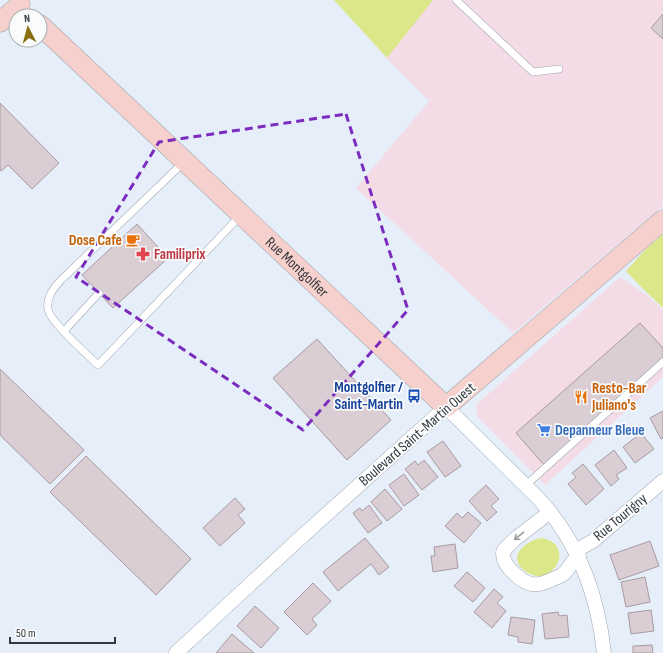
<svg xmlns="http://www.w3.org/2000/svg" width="663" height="653" font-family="'Sofia Sans Condensed',sans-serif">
	<rect width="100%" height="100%" fill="#e6eff9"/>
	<g fill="#f4dce7">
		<polygon points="431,0 663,0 663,206 513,333 356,188 429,101 385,57"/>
		<polygon points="620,277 648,296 663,310 663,377 545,485 477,416 476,405"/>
	</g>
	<g fill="#dbe788">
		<polygon points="334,0 433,0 387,58"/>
		<polygon points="663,234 663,308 642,288 626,271 646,249"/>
		<path d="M542,538C578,545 551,591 525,571C506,557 526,540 542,538Z"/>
	</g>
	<g fill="#dacdd3" stroke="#a79ba1">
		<polygon points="663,14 663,39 651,28"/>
		<polygon points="0,103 59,163 32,189 8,165 1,171 0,170"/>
		<polygon points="137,224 168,258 113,308 82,275"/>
		<polygon points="640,323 663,348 663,360 544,465 516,433"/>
		<polygon points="317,339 391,420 347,460 273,378"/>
		<polygon points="0,369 84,450 50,484 0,435"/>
		<polygon points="663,411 663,438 661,439 650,418"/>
		<polygon points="641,433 654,449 635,463 623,447"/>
		<polygon points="443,441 461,466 445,477 427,452"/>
		<polygon points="614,450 627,468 616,475 619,479 611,486 595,465"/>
		<polygon points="86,456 191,559 156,595 50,492"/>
		<polygon points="424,460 438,477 422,490 405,469 415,461 418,465"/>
		<polygon points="583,464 604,489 586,505 568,484 576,477 572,473"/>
		<polygon points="404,474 419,495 404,506 389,485"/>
		<polygon points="486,485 499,499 491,506 497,512 487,521 469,501"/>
		<polygon points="385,489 402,509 387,521 371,502"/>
		<polygon points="235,498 245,509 238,515 245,523 220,546 203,528"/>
		<polygon points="369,505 382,523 368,533 353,513 360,508 362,511"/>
		<polygon points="468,512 481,523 464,543 445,526 457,513 462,518"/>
		<polygon points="365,538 389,567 379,575 371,564 338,591 323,572"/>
		<polygon points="650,541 659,566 619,580 610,555"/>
		<polygon points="455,544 458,568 433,572 431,556 435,556 434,547"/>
		<polygon points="467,572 485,588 473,602 454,586"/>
		<polygon points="645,577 650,602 626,607 621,582"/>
		<polygon points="313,583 331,601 312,619 317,625 307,635 284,612"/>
		<polygon points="494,589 503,597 497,603 506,611 492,628 474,612"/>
		<polygon points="255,606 279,628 261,648 237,626"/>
		<polygon points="651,610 654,631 631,634 628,613"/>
		<polygon points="558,612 559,616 567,615 569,637 545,639 542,614"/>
		<polygon points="511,617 535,620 532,644 518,642 518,637 508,635"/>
		<polygon points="232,634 254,653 216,653"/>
		<polygon points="652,645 653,653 633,653 633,646"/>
	</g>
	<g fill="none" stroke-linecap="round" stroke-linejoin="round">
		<g stroke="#9ea6b0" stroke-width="8">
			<g id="lane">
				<polyline points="456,0 533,72 559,69"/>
				<path d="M183,163L60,281C53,289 46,298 48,309C50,322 87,354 98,365L241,215"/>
				<polyline points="64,331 99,293"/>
				<polyline points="526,485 663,362"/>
			</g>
		</g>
		<g stroke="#9ea6b0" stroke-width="15">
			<g id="street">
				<path d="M550,512L515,539L504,550L503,553C503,561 509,569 515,574C527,586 536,587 551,580C554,578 559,577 562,575C570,570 569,562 579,557"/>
				<polyline points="575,551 593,541 663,481"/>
				<path d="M176,653L299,539L446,407L538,498C578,541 598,596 604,653"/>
			</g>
		</g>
		<g stroke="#9ea6b0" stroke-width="21">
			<g id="secondary">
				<polyline points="0,22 20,5"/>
				<path id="s1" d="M40,25L446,407L663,220"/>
			</g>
		</g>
		<use href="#lane" stroke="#fff" stroke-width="7"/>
		<use href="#street" stroke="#fff" stroke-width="14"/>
		<use href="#secondary" stroke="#f5d0cc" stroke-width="20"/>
	</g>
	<defs><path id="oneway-shaft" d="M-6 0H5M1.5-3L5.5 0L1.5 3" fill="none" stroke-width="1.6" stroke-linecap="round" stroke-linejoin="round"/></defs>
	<use stroke="#9a9c9e" href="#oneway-shaft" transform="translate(519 536) rotate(141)"/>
	<path fill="none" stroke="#7b2cbf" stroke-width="3" stroke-dasharray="8 5" stroke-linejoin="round" d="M346,114L408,310L303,430L76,277L159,142Z"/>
	<defs>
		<g id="cafe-bare" transform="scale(1.08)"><path d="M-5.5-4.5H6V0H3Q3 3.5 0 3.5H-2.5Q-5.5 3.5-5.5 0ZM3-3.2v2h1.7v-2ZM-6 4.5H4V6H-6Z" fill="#e8710a" stroke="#f9fbfd" stroke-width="2.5" paint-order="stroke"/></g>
		<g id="pharmacy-bare" transform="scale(1.08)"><path d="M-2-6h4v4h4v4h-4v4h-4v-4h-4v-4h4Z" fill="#e0444e" stroke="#f9fbfd" stroke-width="2.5" paint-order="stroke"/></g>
		<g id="bus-bare" transform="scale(1.08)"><path d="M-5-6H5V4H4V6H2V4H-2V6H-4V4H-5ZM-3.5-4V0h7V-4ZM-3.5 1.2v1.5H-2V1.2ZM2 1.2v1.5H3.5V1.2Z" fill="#1a4fb4" stroke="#f9fbfd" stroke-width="2.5" paint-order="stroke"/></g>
		<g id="restaurant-bare" transform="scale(1.08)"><path d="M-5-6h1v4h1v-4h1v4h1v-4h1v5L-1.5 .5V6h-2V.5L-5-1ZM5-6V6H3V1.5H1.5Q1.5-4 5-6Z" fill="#e8710a" stroke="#f9fbfd" stroke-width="2.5" paint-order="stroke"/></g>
		<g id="supermarket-bare" transform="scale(1.08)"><path d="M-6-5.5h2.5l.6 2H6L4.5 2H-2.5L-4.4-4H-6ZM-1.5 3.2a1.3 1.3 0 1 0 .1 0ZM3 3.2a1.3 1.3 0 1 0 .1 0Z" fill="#3f7fe0" stroke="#f9fbfd" stroke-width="2.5" paint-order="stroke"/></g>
	</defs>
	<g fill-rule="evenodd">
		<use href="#cafe-bare" x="133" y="240"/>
		<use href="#pharmacy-bare" x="143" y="254"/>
		<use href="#bus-bare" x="414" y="396"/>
		<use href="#restaurant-bare" x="581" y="397"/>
		<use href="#supermarket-bare" x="544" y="430"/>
	</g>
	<g text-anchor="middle" stroke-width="3.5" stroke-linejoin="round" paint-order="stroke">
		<g font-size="15" font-weight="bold" fill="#c56008" stroke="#f9fbfd" text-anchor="end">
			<text x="122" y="245">Dose Cafe</text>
			<text x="592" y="393" text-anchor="start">Resto-Bar<tspan x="592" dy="17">Juliano's</tspan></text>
		</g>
		<g font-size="15" font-weight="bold" fill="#be3a42" stroke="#f9fbfd" text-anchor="start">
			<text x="154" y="259">Familiprix</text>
		</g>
		<g font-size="15" fill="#35383c" stroke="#f9fbfd">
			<text dy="5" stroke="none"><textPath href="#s1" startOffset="353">Rue Montgolfier</textPath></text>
			<text transform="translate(417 434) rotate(-41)" y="5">Boulevard Saint-Martin Ouest</text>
			<text transform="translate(620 517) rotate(-40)" y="5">Rue Tourigny</text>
		</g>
		<g font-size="15" font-weight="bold" fill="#164399" stroke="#f9fbfd" text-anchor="end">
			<text x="403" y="392">Montgolfier /<tspan x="403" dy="17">Saint-Martin</tspan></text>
		</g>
		<g font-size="15" font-weight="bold" fill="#366cbe" stroke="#f9fbfd" text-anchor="start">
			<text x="555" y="435">Depanneur Bleue</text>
		</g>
	</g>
	<g transform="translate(28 28) rotate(354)"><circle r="19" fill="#f9fbfd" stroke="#abadb0"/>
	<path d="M0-3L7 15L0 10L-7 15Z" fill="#8a6e0f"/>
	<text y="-6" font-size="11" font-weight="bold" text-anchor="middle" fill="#35383c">N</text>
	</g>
	<path d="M10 637v6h105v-6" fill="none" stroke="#35383c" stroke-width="2"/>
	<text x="16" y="637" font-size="12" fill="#35383c" stroke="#f9fbfd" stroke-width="3" paint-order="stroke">50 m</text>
</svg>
